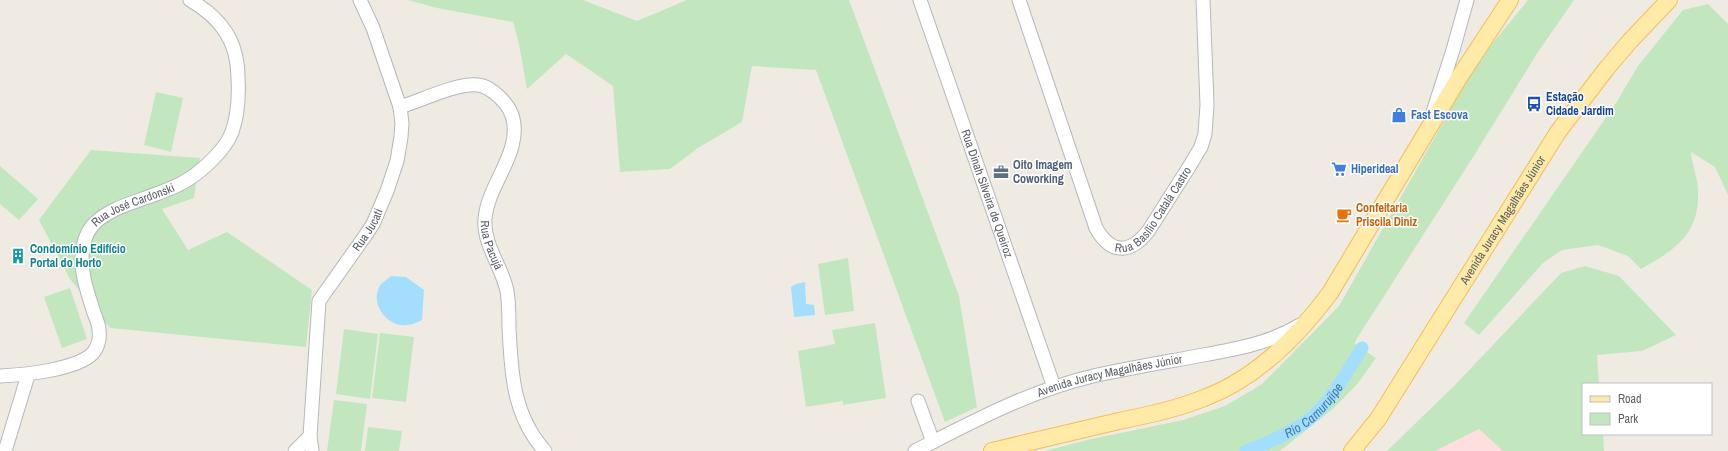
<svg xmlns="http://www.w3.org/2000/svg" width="1728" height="451" font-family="'Archivo Narrow',sans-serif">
	<rect width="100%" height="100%" fill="#efebe3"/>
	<polygon fill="#fcdfde" points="1479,429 1503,451 1435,451"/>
	<g fill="#c2e7be">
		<polygon points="408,0 583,0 637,21 687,0 849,0 959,296 977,407 945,422 816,70 752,66 742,122 698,148 670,169 620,172 613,86 566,54 527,89 519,44 513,22 437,8"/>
		<polygon points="1528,0 1574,0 1538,52 1475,154 1356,340 1355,344 1376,358 1358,383 1334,408 1280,451 1045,451 1087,440 1183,420 1225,406 1262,384 1339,306 1478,61"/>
		<path d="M1708,4L1728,24V195L1715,167L1691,152C1692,165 1698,178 1698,191C1700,234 1675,250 1641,269L1628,256L1598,245L1562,250L1543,263L1479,335L1464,323L1616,103L1638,66L1683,10Z"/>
		<polygon points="156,92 183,98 171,152 144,145"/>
		<polygon points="91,150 200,158 194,198 162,209 188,250 227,232 312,290 306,347 110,328 70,279 39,220"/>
		<polygon points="0,166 38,199 19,220 0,204"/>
		<polygon points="848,258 854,311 825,315 818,264"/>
		<polygon points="1585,266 1619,276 1676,335 1642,351 1597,355 1599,384 1583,384 1583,434 1603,434 1604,451 1503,451 1479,429 1435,451 1387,451 1456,384 1561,273"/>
		<polygon points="70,288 87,339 62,348 44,297"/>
		<polygon points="875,323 886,398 843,405 843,401 806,407 798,351 835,344 832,330"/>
		<polygon points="344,329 378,334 370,399 336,394"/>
		<polygon points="380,333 414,337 406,402 372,398"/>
		<polygon points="334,400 367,404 361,451 327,451"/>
		<polygon points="368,427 402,431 399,451 365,451"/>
	</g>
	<g fill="#a3deff">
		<path d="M391,276L406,277L424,290L422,320C418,322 412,325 407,325C387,328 368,302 381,284C384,281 388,279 391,276Z"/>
		<polygon points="805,282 806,304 814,305 815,315 794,317 791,287 796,284"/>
	</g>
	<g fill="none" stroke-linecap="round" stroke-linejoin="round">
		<path stroke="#a3deff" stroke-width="13" id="s1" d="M1246,451C1267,444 1304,427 1318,411C1336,393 1348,370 1362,348"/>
		<g stroke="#b4b7bb" stroke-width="15">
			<g id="minor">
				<path id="s2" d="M920,0L1054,387"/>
				<path id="s3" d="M1019,0L1096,228C1111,255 1131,254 1149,230L1189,167L1201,147L1205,134L1207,105L1203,0"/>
				<path id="s4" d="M400,107C420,101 459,82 478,85C488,86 499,96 505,103C515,115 516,131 512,146C506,170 487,193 485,219C483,245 502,266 507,291C509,302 509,315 509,327C511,372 513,416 545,451"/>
				<polyline points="1432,115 1453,50 1467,0"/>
				<path id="s5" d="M0,376C22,375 77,370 93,353C98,347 100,338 99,330C99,323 95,317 93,310C88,293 82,278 82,260C82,248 84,236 92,226C106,210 129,204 148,197C159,193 171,189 182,183C199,174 225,151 232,132C238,115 239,96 238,78C238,41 221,18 190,0"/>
				<polyline points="918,401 933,442"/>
				<polyline points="310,436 312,451"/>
				<polyline points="5,451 28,375"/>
				<path id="s6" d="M295,451L310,436L319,301L365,236L373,224L387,191L397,161L401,137L402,123L400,107L373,28L360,0"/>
				<path id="s7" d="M915,451C972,422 1029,391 1093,376C1129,368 1166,362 1203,355C1237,349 1270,343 1300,325"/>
			</g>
		</g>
		<g stroke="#f6bd54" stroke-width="18">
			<g id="major">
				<path d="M992,451C1035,441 1077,431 1119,421C1148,415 1177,409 1204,398C1255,379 1298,336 1330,293L1460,76L1510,0"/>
				<path id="s8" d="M1352,451L1378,419L1558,132L1607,68L1630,41L1669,0"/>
			</g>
		</g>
		<use href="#minor" stroke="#fff" stroke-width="13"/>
		<use href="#major" stroke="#ffeaa8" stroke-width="16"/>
	</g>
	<defs>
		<g id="bus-bare" transform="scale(1.2)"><path d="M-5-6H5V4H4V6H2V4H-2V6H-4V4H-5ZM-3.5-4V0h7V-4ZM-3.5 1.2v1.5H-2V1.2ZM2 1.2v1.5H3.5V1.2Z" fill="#1a4fb4" stroke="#fff" stroke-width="2.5" paint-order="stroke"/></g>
		<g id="shop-bare" transform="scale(1.2)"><path d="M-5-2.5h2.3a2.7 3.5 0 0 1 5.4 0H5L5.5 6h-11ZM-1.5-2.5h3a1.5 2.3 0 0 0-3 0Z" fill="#3f7fe0" stroke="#fff" stroke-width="2.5" paint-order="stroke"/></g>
		<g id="supermarket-bare" transform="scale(1.2)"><path d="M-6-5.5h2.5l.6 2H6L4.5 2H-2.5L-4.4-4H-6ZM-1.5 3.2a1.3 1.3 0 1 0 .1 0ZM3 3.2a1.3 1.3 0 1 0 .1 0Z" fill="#3f7fe0" stroke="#fff" stroke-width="2.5" paint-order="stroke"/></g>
		<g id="office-bare" transform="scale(1.2)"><path d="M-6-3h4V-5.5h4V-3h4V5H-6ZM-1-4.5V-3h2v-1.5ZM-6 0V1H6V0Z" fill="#5c6f8a" stroke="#fff" stroke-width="2.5" paint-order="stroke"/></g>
		<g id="cafe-bare" transform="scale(1.2)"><path d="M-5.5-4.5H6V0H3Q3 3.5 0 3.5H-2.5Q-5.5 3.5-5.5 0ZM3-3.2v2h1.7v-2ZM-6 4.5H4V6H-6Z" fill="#e8710a" stroke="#fff" stroke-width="2.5" paint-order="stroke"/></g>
		<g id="building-bare" transform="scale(1.2)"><path d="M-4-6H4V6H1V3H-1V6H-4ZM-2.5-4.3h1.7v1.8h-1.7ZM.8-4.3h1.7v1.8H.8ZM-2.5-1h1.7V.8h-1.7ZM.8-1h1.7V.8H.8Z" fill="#0f9aa8" stroke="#fff" stroke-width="2.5" paint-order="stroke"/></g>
	</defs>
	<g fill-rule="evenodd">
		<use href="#bus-bare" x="1534" y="104"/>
		<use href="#shop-bare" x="1399" y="115"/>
		<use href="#supermarket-bare" x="1339" y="169"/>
		<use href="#office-bare" x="1001" y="172"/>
		<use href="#cafe-bare" x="1344" y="215"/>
		<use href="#building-bare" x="18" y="256"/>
	</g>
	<g text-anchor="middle" stroke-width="3" stroke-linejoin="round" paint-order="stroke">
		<g font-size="12" font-weight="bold" fill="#164399" stroke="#fff" text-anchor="start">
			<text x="1546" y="101">Estação<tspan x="1546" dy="14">Cidade Jardim</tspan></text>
		</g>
		<g font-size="12" font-weight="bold" fill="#366cbe" stroke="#fff" text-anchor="start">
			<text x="1411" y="119">Fast Escova</text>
			<text x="1351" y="173">Hiperideal</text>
		</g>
		<g font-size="12" font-weight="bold" fill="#4e5e75" stroke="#fff" text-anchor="start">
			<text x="1013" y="169">Oito Imagem<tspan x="1013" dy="14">Coworking</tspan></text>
		</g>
		<g font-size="12" fill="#5b6064" stroke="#fff">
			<text dy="4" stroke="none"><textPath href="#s2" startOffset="205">Rua Dinah Silveira de Queiroz</textPath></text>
			<text dy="4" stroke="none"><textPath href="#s3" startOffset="325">Rua Basílio Catalá Castro</textPath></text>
			<text dy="4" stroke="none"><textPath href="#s5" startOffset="277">Rua José Cardonski</textPath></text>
			<text dy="4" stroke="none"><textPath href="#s8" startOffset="276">Avenida Juracy Magalhães Júnior</textPath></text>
			<text dy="4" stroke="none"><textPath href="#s6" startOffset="243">Rua Jucati</textPath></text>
			<text dy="4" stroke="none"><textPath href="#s4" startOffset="265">Rua Pacujá</textPath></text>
			<text dy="4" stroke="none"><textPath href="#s7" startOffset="210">Avenida Juracy Magalhães Júnior</textPath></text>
		</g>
		<g font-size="12" font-weight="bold" fill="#c56008" stroke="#fff" text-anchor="start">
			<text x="1356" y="212">Confeitaria<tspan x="1356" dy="14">Priscila Diniz</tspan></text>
		</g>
		<g font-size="12" font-weight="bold" fill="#0d838f" stroke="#fff" text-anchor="start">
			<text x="30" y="253">Condomínio Edifício<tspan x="30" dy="14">Portal do Horto</tspan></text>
		</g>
		<g font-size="13" font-style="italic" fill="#397aac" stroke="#fff">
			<text dy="5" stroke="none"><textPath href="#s1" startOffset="80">Rio Camurujipe</textPath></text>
		</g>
	</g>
	<rect x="1582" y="383" width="130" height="52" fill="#ffffff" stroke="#bdbfc1"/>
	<rect x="1590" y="396" width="20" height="6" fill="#ffeaa8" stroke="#bdbfc1"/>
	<text x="1618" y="403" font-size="12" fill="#5b6064">Road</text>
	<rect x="1590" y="413" width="20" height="12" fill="#c2e7be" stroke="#bdbfc1"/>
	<text x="1618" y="423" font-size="12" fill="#5b6064">Park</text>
</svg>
